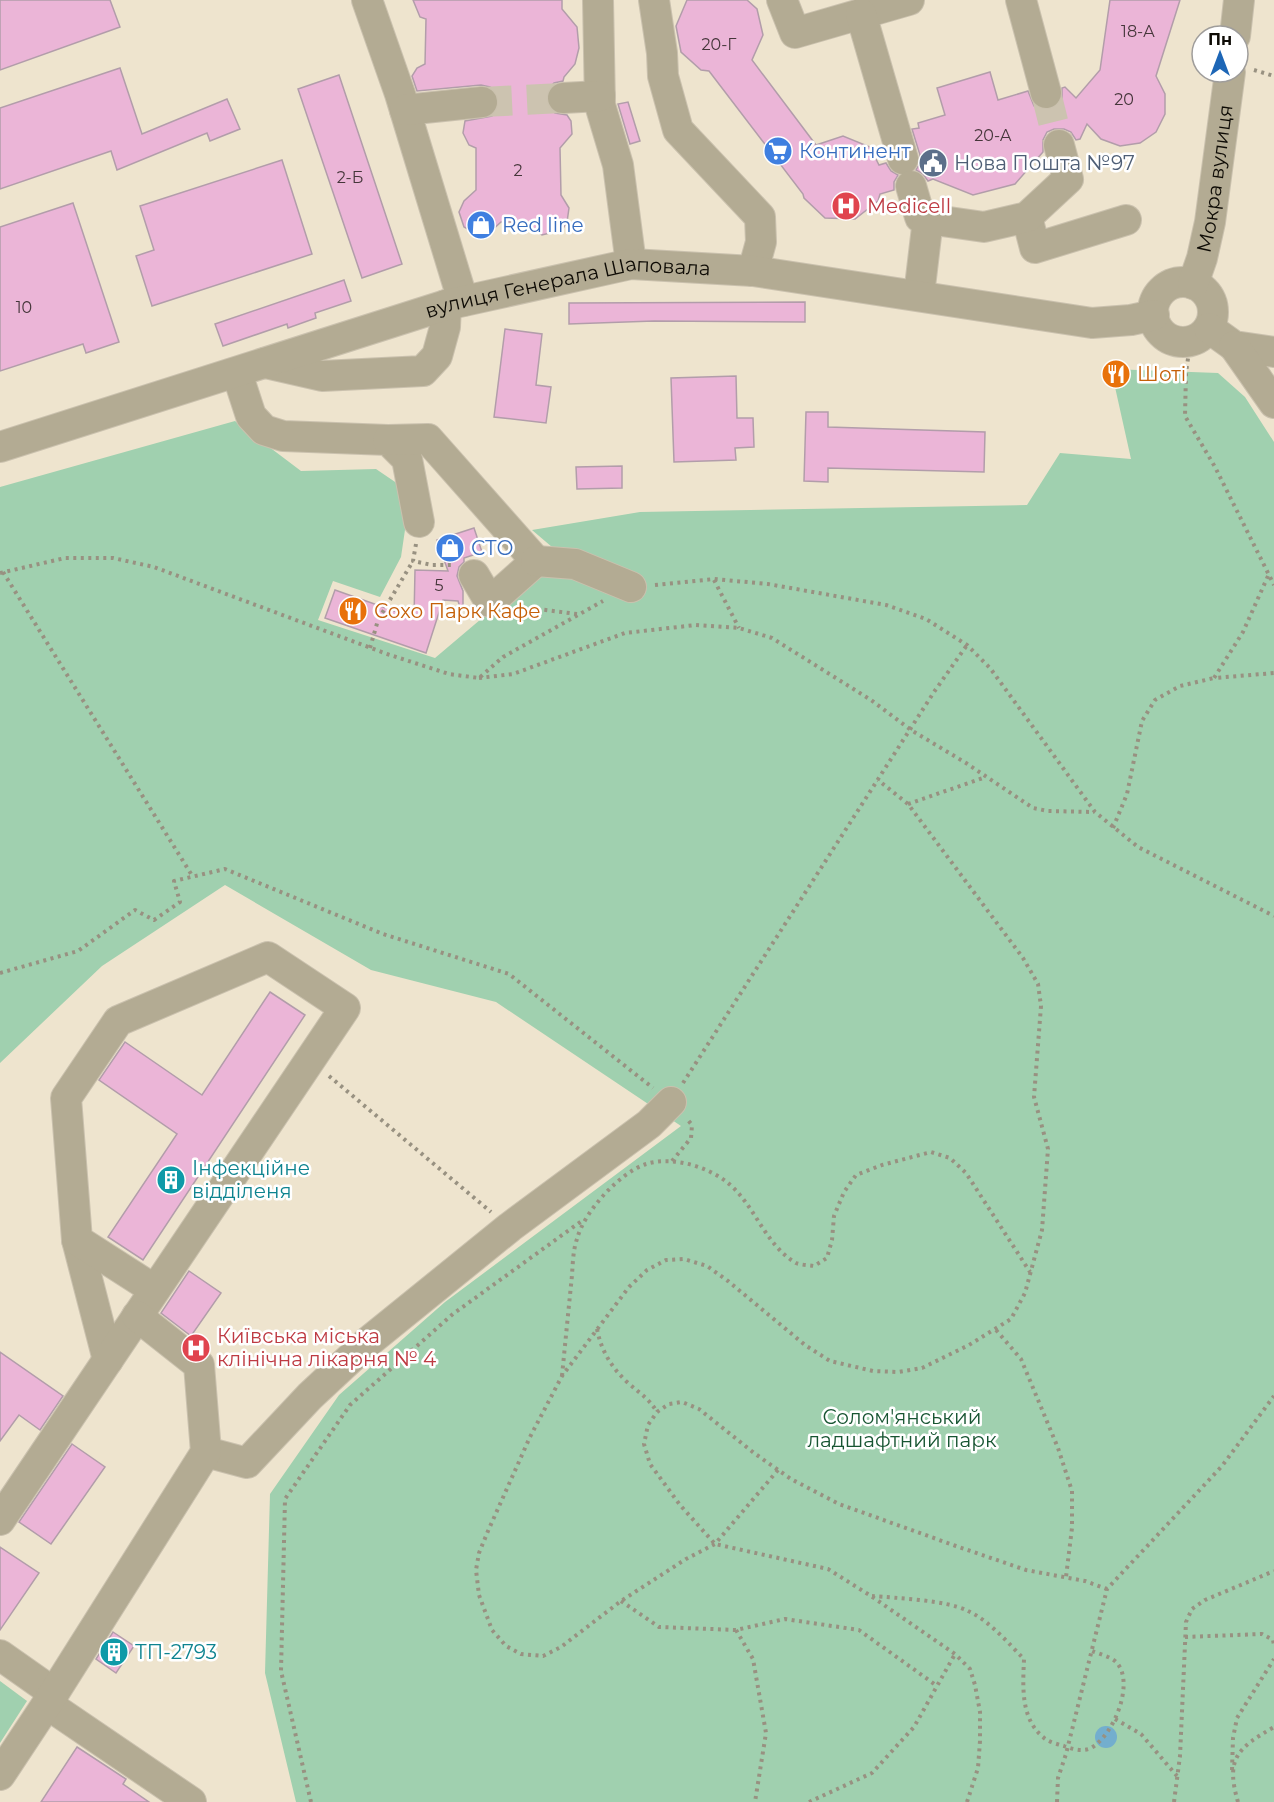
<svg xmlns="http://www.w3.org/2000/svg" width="1274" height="1802" font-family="Montserrat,sans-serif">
	<rect width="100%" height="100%" fill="#eee4ce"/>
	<g fill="#a0d0af">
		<polygon points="1111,369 1218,373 1245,397 1274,442 1274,1802 296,1802 265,1673 270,1494 339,1395 445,1302 681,1126 496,1002 371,970 225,885 102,966 0,1063 0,487 235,421 301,471 376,469 401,486 406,523 401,557 380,597 333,581 318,620 435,658 559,553 532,530 640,512 1027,505 1060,453 1131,459"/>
		<polygon points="0,1681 27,1701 0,1743"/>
	</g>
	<circle fill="#73aece" cx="1106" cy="1737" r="11"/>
	<g fill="#ebb5d7" stroke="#b29daa" stroke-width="1.5">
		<polygon points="0,0 110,0 120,27 0,70"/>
		<polygon points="413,0 562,0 562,9 577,27 579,48 575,64 564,77 563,81 554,83 548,90 546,98 548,107 555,113 567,115 571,121 572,134 560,148 561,195 569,208 567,222 562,230 542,235 522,222 501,222 490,232 475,233 464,227 459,212 464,201 476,190 476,148 469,145 463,133 465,121 492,116 498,108 499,100 496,91 490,87 481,85 417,91 412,76 417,68 425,64 426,19 420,17"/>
		<polygon points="687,0 747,0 757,9 763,35 752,60 816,145 843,136 870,147 879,165 886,163 891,171 898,175 894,182 894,190 880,194 878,201 855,219 825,218 804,198 803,194 709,71 701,70 681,52 676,26"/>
		<polygon points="1110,0 1180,0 1156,76 1165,94 1165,114 1156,132 1140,143 1120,146 1101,139 1087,124 1080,139 1076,140 1071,132 1064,129 1054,129 1047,132 1043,140 1043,152 1015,184 973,195 933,179 928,181 923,174 916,170 920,163 920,155 912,129 919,128 918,123 945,115 937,88 990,72 998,100 1028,91 1034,106 1041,109 1050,110 1058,106 1062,98 1062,88 1065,87 1076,98 1100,70"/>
		<polygon points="120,68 142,134 227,99 240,129 210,141 207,133 117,170 111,151 0,189 0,108"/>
		<polygon points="339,75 402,264 362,278 298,89"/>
		<polygon points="628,102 640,141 630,144 618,104"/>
		<polygon points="282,160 312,254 152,306 136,256 154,250 140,206"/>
		<polygon points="73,203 119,342 86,353 83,344 0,371 0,227"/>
		<polygon points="344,280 351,301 315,313 316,318 288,328 287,324 223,346 215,324"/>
		<polygon points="805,302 805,322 654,321 569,324 569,303"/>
		<polygon points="505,329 542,334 536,385 551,387 546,423 494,417"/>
		<polygon points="736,376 737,418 753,418 754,447 735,448 736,460 674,462 671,378"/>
		<polygon points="806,412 828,412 828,427 985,432 984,472 828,468 828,482 804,481"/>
		<polygon points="622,466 622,488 577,489 576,467"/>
		<polygon points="474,528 482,552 464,558 464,562 459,567 457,576 463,591 463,609 461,610 458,601 443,600 426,653 325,618 335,590 414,618 415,570 448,571 437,540"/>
		<polygon points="270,992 305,1015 143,1260 108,1237 177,1134 99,1080 125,1042 202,1095"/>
		<polygon points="189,1271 221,1293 191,1336 161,1313"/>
		<polygon points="0,1352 63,1396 40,1430 19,1415 0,1441"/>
		<polygon points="72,1444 105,1467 51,1544 19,1522"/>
		<polygon points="0,1547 39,1573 0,1630"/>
		<polygon points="113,1632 134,1646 116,1673 96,1659"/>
		<polygon points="77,1747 126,1779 123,1784 149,1802 41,1802"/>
	</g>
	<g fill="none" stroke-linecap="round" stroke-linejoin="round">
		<g stroke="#ccc3b0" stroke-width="30" stroke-dasharray="30 15" stroke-linecap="butt">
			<polyline points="1046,93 1059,145"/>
			<polyline points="482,102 563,98"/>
		</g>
		<g stroke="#cac1ae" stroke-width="32">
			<g id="minor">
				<polyline points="367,0 400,94 463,301"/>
				<polyline points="598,0 600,105 618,165 631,264"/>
				<polyline points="654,0 662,53 663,76 678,130 760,217 761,242 753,271"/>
				<polyline points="782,0 795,33 909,0"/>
				<polyline points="1021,0 1046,93"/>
				<polyline points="861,14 903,159"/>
				<polyline points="1235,36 1239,0"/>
				<polyline points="563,98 600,96"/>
				<polyline points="405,110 482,102"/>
				<polyline points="911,186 920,217 928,219"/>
				<polyline points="1027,217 1035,248 1126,220"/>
				<circle cx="1183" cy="312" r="30"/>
				<path id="s1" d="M1193,284L1202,258L1210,222L1230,72"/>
				<polyline points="919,295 928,219 984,227 1027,217 1068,179 1059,145"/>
				<polyline points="1209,328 1234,346 1274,352"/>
				<polyline points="1234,346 1274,403"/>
				<polyline points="265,363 322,376 423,371 437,356 445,327 446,305"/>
				<polyline points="237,373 251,416 264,430 283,436 388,440 407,459 419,522"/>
				<polyline points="388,440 428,439 536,561 490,602 474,575"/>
				<path id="s2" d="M0,447L446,305L631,264L753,271L1092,323L1131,320L1154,315"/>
				<polyline points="536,561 575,564 631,587"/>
				<polyline points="77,1240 108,1360"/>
				<polyline points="206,1452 247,1463 310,1396 368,1342 510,1227 649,1124 671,1102"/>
				<polyline points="0,1520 345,1008 268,957 118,1021 66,1098 77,1240 155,1290"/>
				<polyline points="0,1655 54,1693"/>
				<polyline points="47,1704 191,1802"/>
				<polyline points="0,1775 47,1704 206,1452 199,1365 137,1316"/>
			</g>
		</g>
		<g stroke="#989181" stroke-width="4" stroke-dasharray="3 4.5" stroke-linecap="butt">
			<polyline points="1254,70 1274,76"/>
			<polyline points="1189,351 1186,373 1185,416 1215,467 1274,585"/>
			<polyline points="416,544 413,561 432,565 454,565"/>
			<polyline points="3,572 193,877"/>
			<polyline points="0,573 65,558 113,558 154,567 387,654 449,674 479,678 503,657 603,601"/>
			<polyline points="1268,576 1243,632 1214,678 1274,673"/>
			<polyline points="714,580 739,628"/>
			<polyline points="655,585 714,579 768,584 886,605 926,619 967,645 990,668 1095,812 1138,847 1274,916"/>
			<polyline points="522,607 577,614"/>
			<polyline points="370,648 378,620 413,561"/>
			<polyline points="479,678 513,674 625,633 696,625 739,628 772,638 871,700 911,730 966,763 1033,808 1048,811 1094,812"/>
			<polyline points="908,804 986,777"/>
			<polyline points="1113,828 1127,794 1142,721 1155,700 1180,686 1214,678"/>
			<polyline points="0,973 78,951 135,910 154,920 180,902 174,881 225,869 383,934 509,974 653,1088"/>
			<polyline points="329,1076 491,1212"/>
			<polyline points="683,1083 934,692 967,645"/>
			<polyline points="672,1161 691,1138 692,1125 687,1119"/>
			<path d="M597,1329C601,1350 611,1367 627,1382C639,1393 648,1397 657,1412"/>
			<polyline points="996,1330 1021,1359 1058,1448 1072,1491 1072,1528 1066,1577"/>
			<path d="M562,1376C565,1345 568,1315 571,1285C573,1270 572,1253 577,1239C584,1212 619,1173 646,1164C672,1156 707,1166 728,1183C755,1205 765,1245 796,1263C801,1265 808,1265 814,1266L827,1258L832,1240L834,1216L844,1192L856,1175L882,1165L931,1152L950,1158L966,1173L1030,1272"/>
			<polyline points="778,1470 715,1544 686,1559 621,1601 561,1647 543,1656 521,1654 506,1646 492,1630 479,1595 476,1570 479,1553 488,1531 530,1437 562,1376 629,1287 647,1270 666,1260 684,1259 707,1266 728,1281 805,1345 830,1361 873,1371 898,1372 922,1368 969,1345 1011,1319 1025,1293 1042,1230 1048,1149 1034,1097 1041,1006 1038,984 1023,958 908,804 878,780"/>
			<path d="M872,1596C896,1598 947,1600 968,1611C990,1621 1008,1643 1024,1659C1023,1685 1020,1718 1043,1737C1048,1742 1057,1744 1064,1746C1072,1749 1082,1752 1091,1748C1113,1736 1135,1684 1117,1663C1112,1657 1099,1654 1092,1651"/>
			<polyline points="621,1601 659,1627 736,1630 785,1619 859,1630 937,1686"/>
			<polyline points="736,1630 753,1659 766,1733 755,1802"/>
			<polyline points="1185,1637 1262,1634 1273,1640 1274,1645"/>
			<polyline points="1115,1719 1141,1734 1177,1776"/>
			<polyline points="1232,1770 1233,1738 1237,1718 1274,1659"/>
			<polyline points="311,1802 281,1671 285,1499 350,1405 453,1314 583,1220"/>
			<polyline points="809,1802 872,1773 914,1727 955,1654"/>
			<polyline points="967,1802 978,1768 980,1741 980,1712 975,1685 970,1669 955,1654 871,1596 828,1569 715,1544 680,1505 650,1464 644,1444 648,1425 657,1412 669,1404 682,1402 699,1409 754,1453 791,1479 839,1504 956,1546 1026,1570 1085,1581 1107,1589"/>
			<polyline points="1057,1802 1058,1778 1066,1754 1107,1589 1222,1466 1274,1396"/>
			<polyline points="1174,1802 1180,1756 1186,1622 1192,1609 1205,1600 1274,1571"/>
			<path d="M1238,1802C1225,1758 1238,1748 1274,1727"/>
		</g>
		<use href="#minor" stroke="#b3ab93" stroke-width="30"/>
	</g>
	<defs>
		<g id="supermarket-disc" transform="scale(1.5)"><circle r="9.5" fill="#3f7fe0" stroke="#fff"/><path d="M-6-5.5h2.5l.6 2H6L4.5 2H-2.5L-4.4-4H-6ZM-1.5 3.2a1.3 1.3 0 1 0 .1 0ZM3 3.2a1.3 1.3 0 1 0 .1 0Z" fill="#fff"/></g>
		<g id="civic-disc" transform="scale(1.5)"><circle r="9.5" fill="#5c6f8a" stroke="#fff"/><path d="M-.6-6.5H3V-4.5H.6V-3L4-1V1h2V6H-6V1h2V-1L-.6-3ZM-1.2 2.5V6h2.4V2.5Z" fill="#fff"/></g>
		<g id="hospital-disc" transform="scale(1.5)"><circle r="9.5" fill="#e0444e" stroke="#fff"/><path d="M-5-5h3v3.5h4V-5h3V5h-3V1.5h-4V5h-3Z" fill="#fff"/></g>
		<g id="shop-disc" transform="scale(1.5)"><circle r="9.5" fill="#3f7fe0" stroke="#fff"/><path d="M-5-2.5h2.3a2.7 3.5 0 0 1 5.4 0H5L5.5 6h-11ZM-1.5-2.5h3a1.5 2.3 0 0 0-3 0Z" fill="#fff"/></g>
		<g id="restaurant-disc" transform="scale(1.5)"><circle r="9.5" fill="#e8710a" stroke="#fff"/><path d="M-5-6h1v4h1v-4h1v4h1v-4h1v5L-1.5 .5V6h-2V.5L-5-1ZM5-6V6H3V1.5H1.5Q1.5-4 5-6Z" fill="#fff"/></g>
		<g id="building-disc" transform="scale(1.5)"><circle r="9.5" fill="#0f9aa8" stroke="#fff"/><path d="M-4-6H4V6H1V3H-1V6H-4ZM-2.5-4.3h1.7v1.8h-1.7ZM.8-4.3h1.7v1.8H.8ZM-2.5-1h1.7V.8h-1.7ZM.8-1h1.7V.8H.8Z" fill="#fff"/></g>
	</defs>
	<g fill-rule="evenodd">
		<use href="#supermarket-disc" x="778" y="151"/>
		<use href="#civic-disc" x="933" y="163"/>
		<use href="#hospital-disc" x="846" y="206"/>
		<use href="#shop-disc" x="481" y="225"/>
		<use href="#restaurant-disc" x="1116" y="374"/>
		<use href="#shop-disc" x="450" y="548"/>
		<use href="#restaurant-disc" x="353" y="611"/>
		<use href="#building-disc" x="171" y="1180"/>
		<use href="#hospital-disc" x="196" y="1348"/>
		<use href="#building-disc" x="114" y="1652"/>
	</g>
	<g text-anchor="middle" stroke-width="5" stroke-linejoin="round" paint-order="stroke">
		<g font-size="16" fill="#45363a">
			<text x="1138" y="37">18-А</text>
			<text x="719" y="50">20-Г</text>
			<text x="1124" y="105">20</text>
			<text x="993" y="141">20-А</text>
			<text x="518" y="176">2</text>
			<text x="350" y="183">2-Б</text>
			<text x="24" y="313">10</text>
			<text x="439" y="591">5</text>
		</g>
		<g font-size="20" fill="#366cbe" stroke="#fff" text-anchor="start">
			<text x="799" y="158">Континент</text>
			<text x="502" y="232">Red line</text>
			<text x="471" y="555">СТО</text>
		</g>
		<g font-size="20" fill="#4e5e75" stroke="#fff" text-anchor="start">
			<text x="954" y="170">Нова Пошта №97</text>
		</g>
		<g font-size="20" fill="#0e0b05" stroke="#fff">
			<text dy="7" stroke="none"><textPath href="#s1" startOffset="108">Мокра вулиця</textPath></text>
			<text dy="7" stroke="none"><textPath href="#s2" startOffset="592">вулиця Генерала Шаповала</textPath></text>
		</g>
		<g font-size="20" fill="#be3a42" stroke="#fff" text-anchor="start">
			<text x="867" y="213">Medicell</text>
			<text x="217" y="1343">Київська міська<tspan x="217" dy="23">клінічна лікарня № 4</tspan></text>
		</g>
		<g font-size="20" fill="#c56008" stroke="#fff" text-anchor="start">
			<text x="1137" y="381">Шоті</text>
			<text x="374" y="618">Сохо Парк Кафе</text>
		</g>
		<g font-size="20" fill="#0d838f" stroke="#fff" text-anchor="start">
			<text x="192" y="1175">Інфекційне<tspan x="192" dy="23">відділеня</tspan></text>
			<text x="135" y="1659">ТП-2793</text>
		</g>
		<g font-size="20" fill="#175532" stroke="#fff">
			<text x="902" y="1424">Солом'янський<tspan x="902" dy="23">ладшафтний парк</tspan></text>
		</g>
	</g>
	<g transform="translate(1220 54)"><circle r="28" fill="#ffffff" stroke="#9f9d9b" stroke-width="1.5"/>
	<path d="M0-4.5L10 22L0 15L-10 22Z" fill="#1d66b6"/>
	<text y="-9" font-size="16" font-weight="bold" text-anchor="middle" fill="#0e0b05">Пн</text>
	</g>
</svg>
